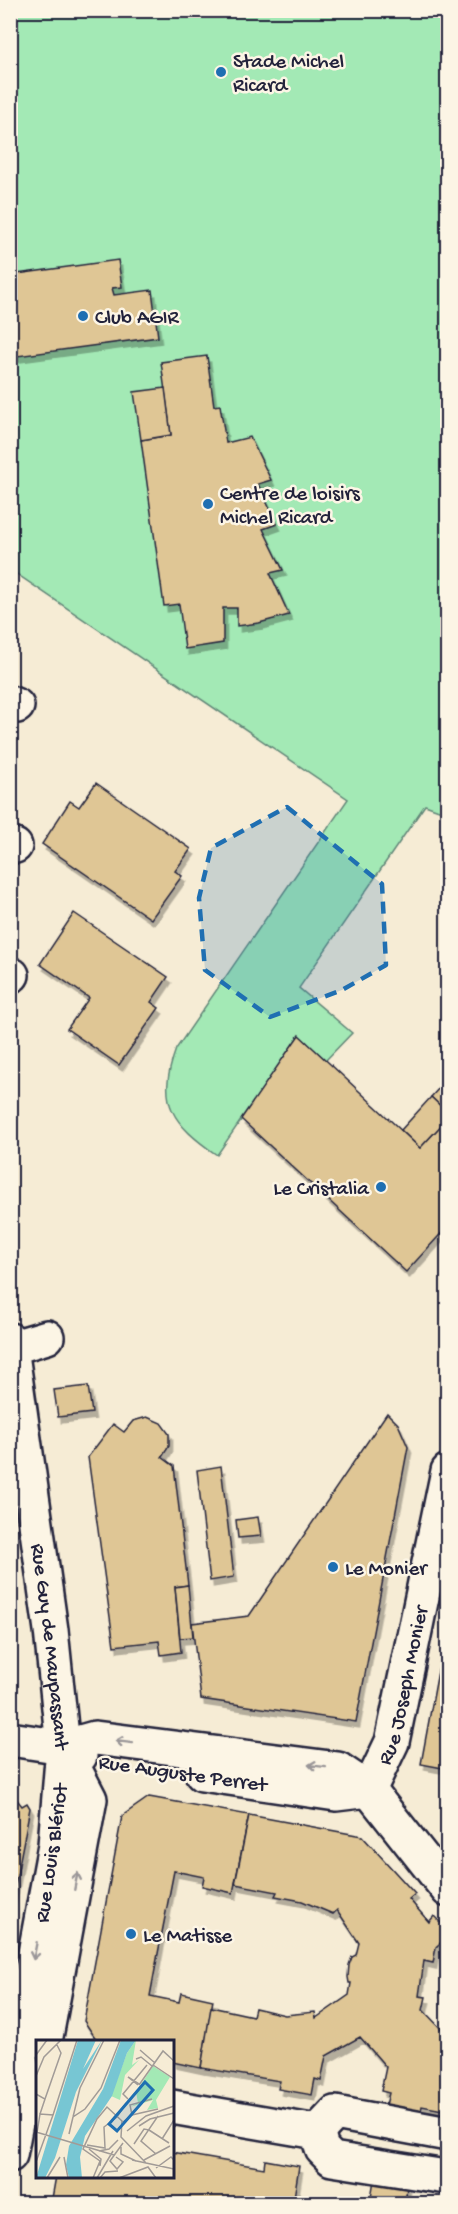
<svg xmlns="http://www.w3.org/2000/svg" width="458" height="2214" font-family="'Gochi Hand',sans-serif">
	<defs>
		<filter id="shadow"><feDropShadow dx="3.5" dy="6" stdDeviation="0" flood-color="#0004"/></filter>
	</defs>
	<rect width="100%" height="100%" fill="#f6ecd5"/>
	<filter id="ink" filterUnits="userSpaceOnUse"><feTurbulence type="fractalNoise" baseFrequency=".0167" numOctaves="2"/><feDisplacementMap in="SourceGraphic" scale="12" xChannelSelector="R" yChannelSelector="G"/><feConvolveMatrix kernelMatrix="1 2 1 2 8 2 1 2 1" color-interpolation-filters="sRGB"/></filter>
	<g filter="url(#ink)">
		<path fill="#a3e9b5" stroke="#628678" stroke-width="1.5" d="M10,11H447V813L425,805L299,988L352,1033L326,1060L299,1036L217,1155C173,1124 156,1104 176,1049L348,799L11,570Z"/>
		<g fill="#dfc695" stroke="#22223b" stroke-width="1.5" filter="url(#shadow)">
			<polygon points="118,260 122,287 112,288 114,295 152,290 158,337 10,357 10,275"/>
			<polygon points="207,356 214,406 220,405 226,443 250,437 271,480 258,484 277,524 263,529 283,570 270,573 289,615 259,623 237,626 237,608 223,608 223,643 185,649 179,604 164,606 141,440 171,435 161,362"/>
			<polygon points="165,388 171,435 141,440 134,392"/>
			<polygon points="96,783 191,849 175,871 182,876 151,919 42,844 70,801 79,807"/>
			<polygon points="74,913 168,977 151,1002 159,1008 119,1065 67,1029 89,998 40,964"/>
			<polygon points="299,1035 420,1148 448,1118 448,1226 406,1272 241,1119"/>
			<polygon points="448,1078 448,1113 431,1097"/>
			<polygon points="431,1097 448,1113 448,1118 420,1148 401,1130"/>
			<polygon points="88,1386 92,1413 58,1417 54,1390"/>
			<polygon points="387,1413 398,1424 408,1447 356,1722 201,1699 192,1623 249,1616"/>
			<polygon points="147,1417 161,1423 169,1434 169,1446 162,1457 174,1466 188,1585 175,1587 181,1652 161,1655 159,1641 114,1646 88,1457 113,1424 124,1432 133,1421"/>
			<polygon points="221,1466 234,1577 210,1581 197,1470"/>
			<polygon points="258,1517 261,1536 238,1538 236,1520"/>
			<polygon points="188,1585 193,1637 180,1638 175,1587"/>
			<polygon points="448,1617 448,1769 421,1764"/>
			<polygon points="10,1791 22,1806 27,1803 30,1808 10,1912"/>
			<polygon points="149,1797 249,1815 233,1893 202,1886 204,1877 174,1871 160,1943 150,1996 179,2002 181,1993 213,2000 201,2068 172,2062 172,2042 98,2042 84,2021 122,1816"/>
			<polygon points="249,1815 362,1836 415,1894 409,1899 429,1922 434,1916 448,1930 448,1936 436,1947 433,1963 424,1961 419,1996 426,1997 423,2010 448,2036 448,2111 422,2106 420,2115 385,2109 389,2093 381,2091 386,2067 360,2037 326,2056 321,2081 315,2079 312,2095 278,2089 280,2081 201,2068 211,2007 253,2016 255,2008 285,2015 315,2012 316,2018 349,1995 351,1983 349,1983 348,1977 349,1965 352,1957 356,1955 359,1943 337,1910 333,1914 302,1901 275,1896 277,1892 235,1884"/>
			<polygon points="172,2152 264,2168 265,2160 299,2166 293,2204 51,2204 56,2176 172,2176"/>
			<polygon points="374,2180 407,2186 406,2196 448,2204 370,2204"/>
		</g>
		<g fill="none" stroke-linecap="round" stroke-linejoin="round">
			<g stroke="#22223b" stroke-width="38">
				<g id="street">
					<polyline points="10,703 17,706"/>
					<polyline points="10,844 15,846"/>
					<polyline points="10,975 12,975"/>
					<path id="s1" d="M10,1340L51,1630L63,1747L55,1845L18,2045L24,2080L10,2155"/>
					<polyline points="10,1348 47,1337"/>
					<polyline points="10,1739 63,1747 80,1756"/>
					<polyline points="63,1747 95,1738 338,1769 369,1790 448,1890"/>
					<polyline points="202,1774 336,1794 369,1790"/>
					<path id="s2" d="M369,1790L392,1742L448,1471"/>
					<polyline points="45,2042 90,1799 62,1745"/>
					<polyline points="172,2107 317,2132 322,2149 332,2159 446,2177"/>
					<polyline points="317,2132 335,2113 448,2134"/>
				</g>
			</g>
			<use href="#street" stroke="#fcf5e5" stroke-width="33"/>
		</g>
		<defs><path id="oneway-shaft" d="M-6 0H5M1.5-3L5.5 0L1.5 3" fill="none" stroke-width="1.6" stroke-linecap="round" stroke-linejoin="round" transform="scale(1.5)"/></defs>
		<g stroke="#9a9698">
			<use href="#oneway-shaft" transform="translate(124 1742) rotate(-173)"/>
			<use href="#oneway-shaft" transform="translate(317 1766) rotate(-173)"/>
			<use href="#oneway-shaft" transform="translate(76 1881) rotate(-79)"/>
			<use href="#oneway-shaft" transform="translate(35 1951) rotate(101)"/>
		</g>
	</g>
	<path fill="#1f6fb2" fill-opacity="0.2" stroke="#1f6fb2" stroke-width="4.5" stroke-dasharray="12 8" stroke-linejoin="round" d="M287,807L382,884L386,965L342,990L270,1017L205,970L199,898L211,848Z"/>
	<g fill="#1f6fb2" stroke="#fcf5e5" stroke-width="2">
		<circle cx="221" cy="72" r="6"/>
		<circle cx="83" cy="316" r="6"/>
		<circle cx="208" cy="504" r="6"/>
		<circle cx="381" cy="1187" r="6"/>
		<circle cx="333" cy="1567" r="6"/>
		<circle cx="131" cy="1934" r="6"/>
	</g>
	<g text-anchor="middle" stroke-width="5" stroke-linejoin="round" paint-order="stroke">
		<g font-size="21" fill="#22223b" stroke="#fcf5e5" text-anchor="start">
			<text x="233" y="67">Stade Michel<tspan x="233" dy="24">Ricard</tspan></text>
			<text x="95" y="323">Club AGIR</text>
			<text x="220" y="499">Centre de loisirs<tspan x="220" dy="24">Michel Ricard</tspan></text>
			<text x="369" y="1194" text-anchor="end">Le Cristalia</text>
			<text x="345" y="1574">Le Monier</text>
			<text x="143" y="1941">Le Matisse</text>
		</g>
		<g font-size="21" fill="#22223b" stroke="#fcf5e5">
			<text dy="7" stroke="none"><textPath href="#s1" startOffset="309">Rue Guy de Maupassant</textPath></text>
			<text dy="7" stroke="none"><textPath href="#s2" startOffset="111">Rue Joseph Monier</textPath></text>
			<text transform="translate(183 1772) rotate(8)" y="7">Rue Auguste Perret</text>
			<text transform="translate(50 1853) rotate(-82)" y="7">Rue Louis Blériot</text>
		</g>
	</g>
	<g transform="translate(36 2040)">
		<rect width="138" height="138" fill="#f6ecd5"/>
		<path d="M100,0L96,25L103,20L89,35L84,60L75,56L91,13ZM117,26L134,37L120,60L122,68L111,70L117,60L94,67L102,63L100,52Z" fill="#a3e9b5"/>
		<path d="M42,0H60L47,29L66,0L40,52L19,118L9,138H0ZM85,0H100L91,13L76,56L49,96L44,117L46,138H33L30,125L33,106L67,49Z" fill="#77c6d3"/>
		<path fill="none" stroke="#a19b97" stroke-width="1.5" d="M104,10L119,23M0,15L11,0M100,19L105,17L116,26M117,25L138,39M0,36L8,17L25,0M102,45L92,37L103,44M103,45L127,11L138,21M0,54L9,59L4,74M9,59L25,13L21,5M92,59L87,54L111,25M17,75L41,0M96,75L94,65L116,59M37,77L44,48L68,0M87,82L96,75L122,69M103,86L114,79L138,73M113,90L133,103M91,91L110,76L138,66M0,92L78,115M33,94L37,77L49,69L65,48L84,0M126,99L138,80M98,104L108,89L113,90M51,105L69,108L68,87L81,77L90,63M85,107V114L100,121M53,109L65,119L64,126M63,111L73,109L82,100M120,114L105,101L122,76M28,117L32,138M80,117L87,122L81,129L74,121L87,103M96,120L138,129M108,120L134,106M0,122L17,75L4,74L1,93M120,128L135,117L138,120M11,138L24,117M57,138L64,121L47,109L61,79L71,67L86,81L85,97L110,123M61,138L77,111M64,138L69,132L82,131M83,138L112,127L120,138"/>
		<path fill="#1f6fb2" fill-opacity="0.15" stroke="#1f6fb2" stroke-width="3" d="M109,42L117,50L81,91L73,84Z"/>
		<rect width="138" height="138" fill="none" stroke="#22223b" stroke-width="3"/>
	</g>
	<rect width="458" height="2214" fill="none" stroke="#fcf5e5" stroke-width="36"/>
	<rect x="18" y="18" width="422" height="2178" fill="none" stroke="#22223b" stroke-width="2" filter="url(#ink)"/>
</svg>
